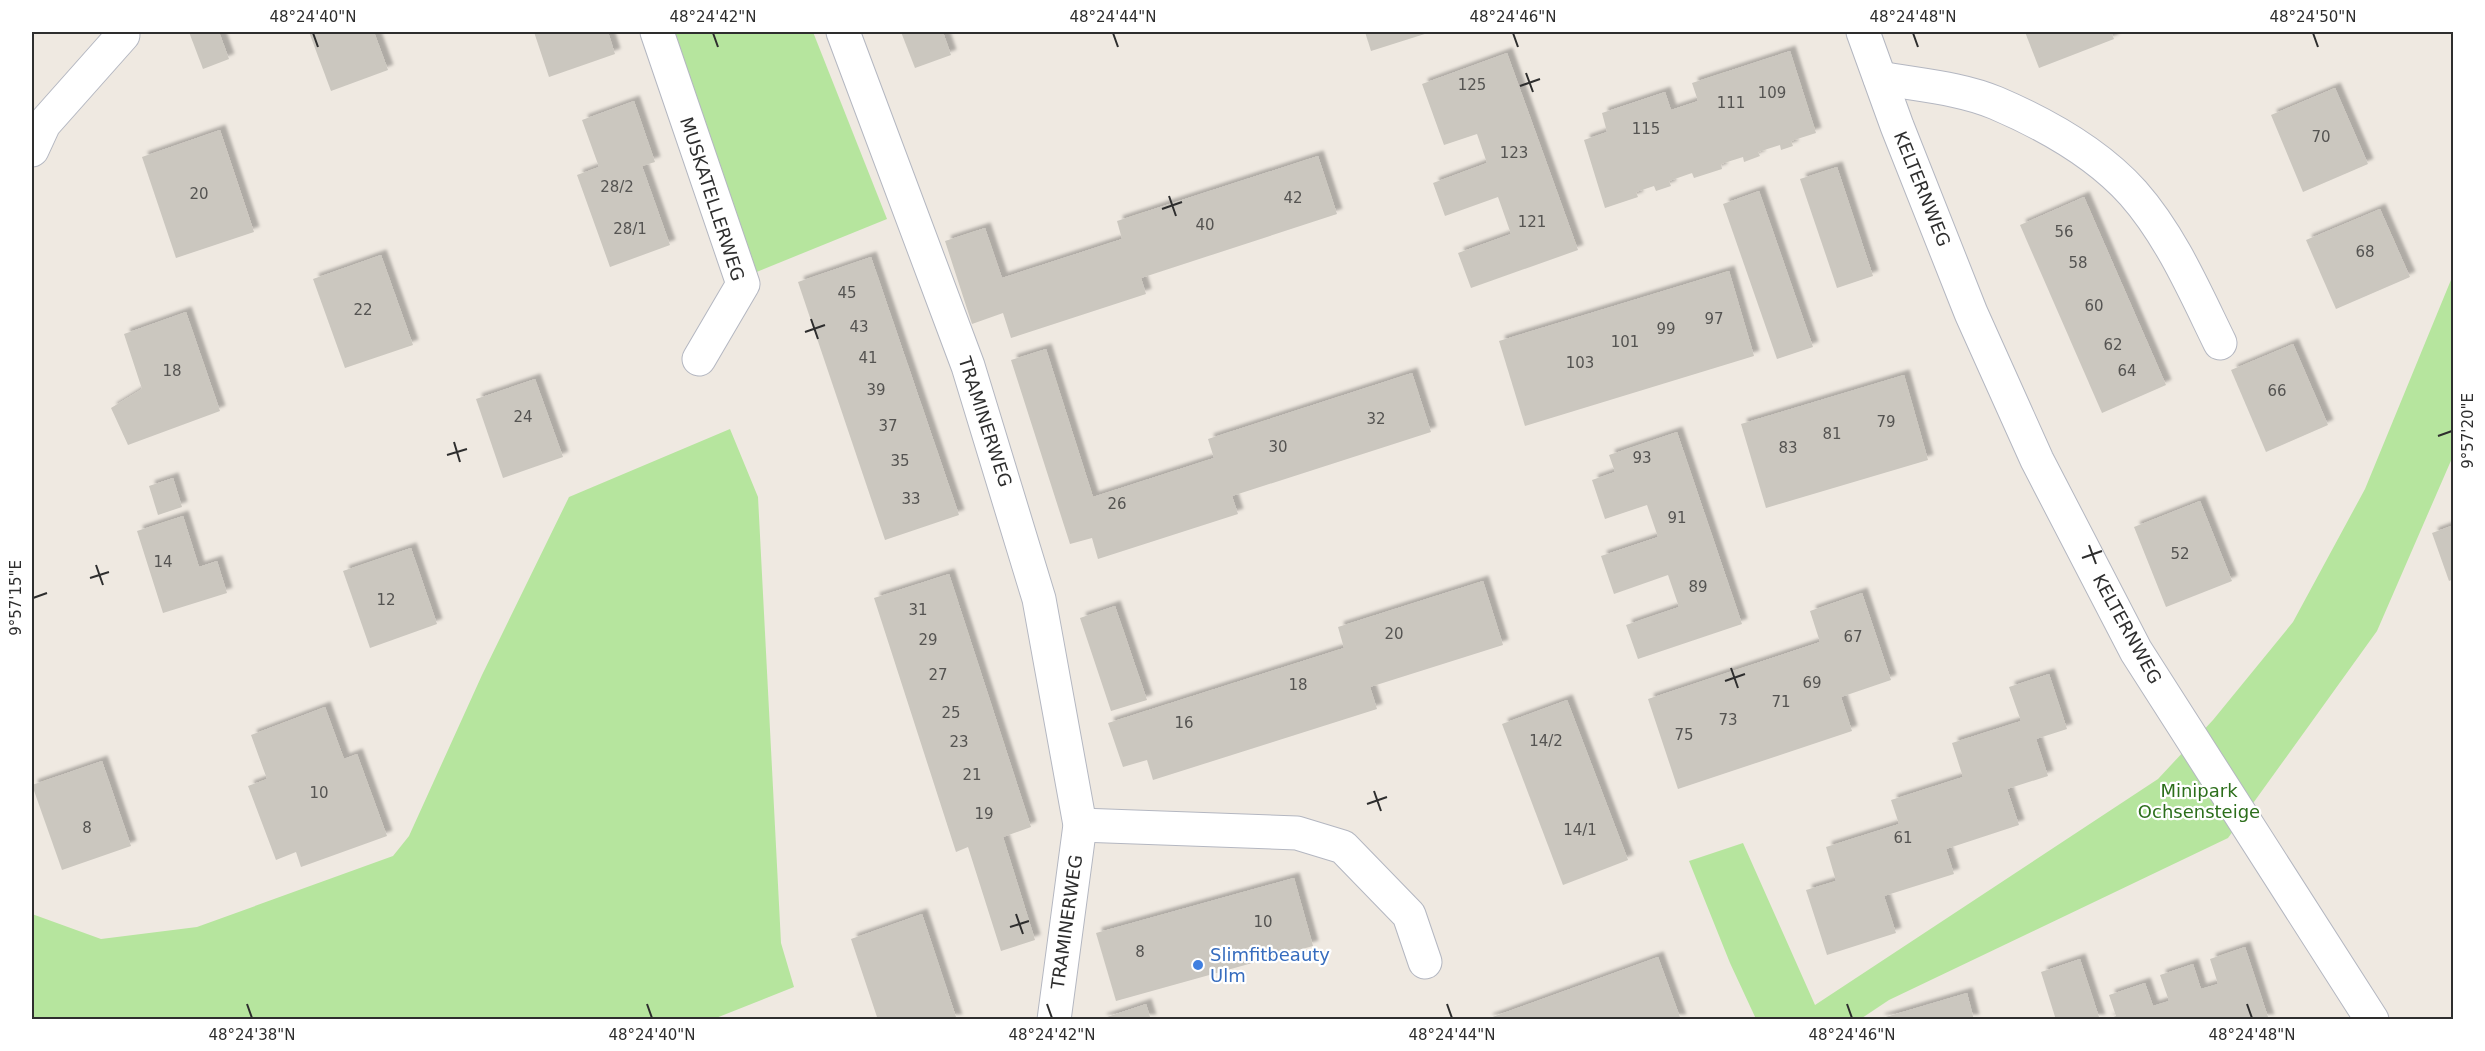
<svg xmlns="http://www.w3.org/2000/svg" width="2485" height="1051" font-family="'DejaVu Sans',sans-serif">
	<defs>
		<filter id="shadow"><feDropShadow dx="5.5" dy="-5.5" stdDeviation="1.5" flood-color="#0004"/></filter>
	</defs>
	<rect width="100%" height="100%" fill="#efe9e1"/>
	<g fill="#b6e59e">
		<polygon points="665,32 813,32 887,219 749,275"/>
		<polygon points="2453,275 2453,456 2377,631 2228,838 1889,1000 1859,1020 1756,1019 1730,963 1689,861 1743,843 1815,1005 2158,779 2213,720 2293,622 2365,489"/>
		<polygon points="730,429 758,497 781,943 794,987 711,1020 32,1019 32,914 101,939 197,927 393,856 409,836 482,675 569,497"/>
	</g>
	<g fill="#cbc7bf" filter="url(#shadow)">
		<polygon points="189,32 219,32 229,59 203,69"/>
		<polygon points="309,32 374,32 388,70 331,91"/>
		<polygon points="534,32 608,32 615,54 549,77"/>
		<polygon points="901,32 943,32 951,55 915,68"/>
		<polygon points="1365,32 1431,32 1371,51"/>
		<polygon points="2025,32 2111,32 2114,39 2039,68"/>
		<polygon points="1790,51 1816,133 1791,141 1793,146 1781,150 1780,145 1758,152 1760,156 1744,162 1743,157 1721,164 1722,169 1694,178 1692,173 1669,181 1671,186 1656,191 1654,186 1636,192 1638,197 1605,208 1584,140 1607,132 1602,113 1665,92 1671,110 1698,101 1692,83"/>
		<polygon points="1507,53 1578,250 1471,288 1458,253 1511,234 1498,197 1445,216 1433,183 1487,163 1477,134 1444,145 1422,84"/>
		<polygon points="2335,88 2368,164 2303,192 2271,115"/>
		<polygon points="634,101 655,162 642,166 670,245 610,267 577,175 599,167 582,120"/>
		<polygon points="220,130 254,232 176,258 142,157"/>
		<polygon points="1318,156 1337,214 1141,278 1146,294 1011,338 1003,313 972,324 945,241 985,228 1002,278 1122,239 1117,221"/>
		<polygon points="1837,167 1873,276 1837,288 1800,179"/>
		<polygon points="1759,191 1813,347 1777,359 1723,204"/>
		<polygon points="2084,197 2166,385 2102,413 2020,225"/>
		<polygon points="2380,209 2410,277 2336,309 2306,240"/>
		<polygon points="381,255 413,345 345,368 313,279"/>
		<polygon points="871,257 959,515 885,540 798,282"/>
		<polygon points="1729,271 1754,356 1525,426 1499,341"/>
		<polygon points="186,312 220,411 128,445 111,408 142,389 124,334"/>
		<polygon points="2293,344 2328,425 2266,452 2231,370"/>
		<polygon points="1046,349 1093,497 1214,458 1208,439 1412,373 1431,432 1232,496 1238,514 1098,559 1092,538 1070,544 1011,360"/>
		<polygon points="1904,375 1928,460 1766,508 1741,424"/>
		<polygon points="535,379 563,457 503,478 476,399"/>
		<polygon points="1677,432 1742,624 1638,659 1626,625 1679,607 1668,575 1614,594 1601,556 1658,537 1647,505 1605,519 1592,480 1615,472 1609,455"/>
		<polygon points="173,478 182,507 158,515 149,486"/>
		<polygon points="2200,501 2232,581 2166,607 2134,527"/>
		<polygon points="183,516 199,567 217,561 227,593 163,613 137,531"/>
		<polygon points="2454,525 2454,579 2449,581 2432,533"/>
		<polygon points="411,548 437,624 370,648 343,571"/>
		<polygon points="949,574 1031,827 1003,837 1035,940 1001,951 968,847 956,852 874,598"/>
		<polygon points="1483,581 1503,645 1370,687 1377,709 1153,780 1147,760 1123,767 1108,723 1344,648 1338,627"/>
		<polygon points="1862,593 1891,680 1841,697 1852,731 1678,789 1648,699 1820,642 1810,611"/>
		<polygon points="1115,606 1147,700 1111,711 1080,618"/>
		<polygon points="2049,674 2067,729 2036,739 2048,776 2007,789 2019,825 1946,849 1954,874 1884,896 1896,933 1827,955 1806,890 1836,881 1826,847 1899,824 1891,800 1963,777 1952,743 2021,721 2009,687"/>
		<polygon points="1567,700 1628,860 1563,885 1502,724"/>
		<polygon points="325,707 344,759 357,754 387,836 301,867 296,852 276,860 248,786 267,779 251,735"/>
		<polygon points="102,761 131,846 62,870 32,785"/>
		<polygon points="1294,878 1313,946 1116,1001 1096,933"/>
		<polygon points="922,914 957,1020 878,1020 851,939"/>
		<polygon points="2245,947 2269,1020 2106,1020 2116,1016 2109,995 2145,983 2153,1006 2169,1001 2160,975 2193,964 2201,989 2218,984 2210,959"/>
		<polygon points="1658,957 1681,1020 1487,1020 1487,1019"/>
		<polygon points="2080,959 2100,1020 2056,1020 2041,972"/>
		<polygon points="1967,993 1974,1020 1879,1020 1879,1019"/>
		<polygon points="1146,1004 1151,1020 1101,1020 1101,1019"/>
	</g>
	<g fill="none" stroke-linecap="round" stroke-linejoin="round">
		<g stroke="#b4b7c1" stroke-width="35">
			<g id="minor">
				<polyline points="657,32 743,284 699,359"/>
				<polyline points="843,32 968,366 1039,599 1080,825 1054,1020"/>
				<polyline points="1863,32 1897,126 1971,313 2037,460 2136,651 2372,1020"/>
				<path d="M1880,78C1918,85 1961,88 1996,103C2045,124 2097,153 2133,193C2171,236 2195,292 2220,343"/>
				<polyline points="32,150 44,124 123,35"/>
				<polyline points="1080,825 1297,833 1343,847 1409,915 1425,962"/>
			</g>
		</g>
		<use href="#minor" stroke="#fff" stroke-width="33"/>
	</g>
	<path fill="none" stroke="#2e2e2e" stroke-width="2" d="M313,33L318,47M713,33L718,47M1113,33L1118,47M1513,33L1518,47M1913,33L1918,47M2313,33L2318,47M1526,73L1533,92M1520,86L1540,79M1169,196L1176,216M1162,209L1182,202M811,319L818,339M805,332L825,325M2438,436L2452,431M454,442L460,462M447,455L467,449M2089,545L2096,564M2082,558L2102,551M96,565L103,585M90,578L109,572M33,598L47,593M1731,668L1738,688M1725,681L1745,674M1374,791L1381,811M1367,804L1387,797M1016,914L1023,934M1010,927L1029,921M247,1004L252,1018M647,1004L652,1018M1047,1004L1052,1018M1447,1004L1452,1018M1847,1004L1852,1018M2247,1004L2252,1018"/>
	<circle fill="#3f7fe0" stroke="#fff" stroke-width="2" cx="1198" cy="965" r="6"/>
	<g text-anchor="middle" stroke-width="4.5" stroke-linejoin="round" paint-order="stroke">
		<g font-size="15" fill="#555452">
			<text x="1472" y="90">125</text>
			<text x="1772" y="98">109</text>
			<text x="1731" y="108">111</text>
			<text x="1646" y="134">115</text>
			<text x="2321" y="142">70</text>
			<text x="1514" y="158">123</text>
			<text x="617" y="192">28/2</text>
			<text x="199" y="199">20</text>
			<text x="1293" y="203">42</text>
			<text x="1532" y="227">121</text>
			<text x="1205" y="230">40</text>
			<text x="630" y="234">28/1</text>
			<text x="2064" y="237">56</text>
			<text x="2365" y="257">68</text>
			<text x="2078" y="268">58</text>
			<text x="847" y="298">45</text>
			<text x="2094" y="311">60</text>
			<text x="363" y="315">22</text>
			<text x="1714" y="324">97</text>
			<text x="859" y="332">43</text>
			<text x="1666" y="334">99</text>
			<text x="1625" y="347">101</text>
			<text x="2113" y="350">62</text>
			<text x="868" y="363">41</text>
			<text x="1580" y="368">103</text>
			<text x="172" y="376">18</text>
			<text x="2127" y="376">64</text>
			<text x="876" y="395">39</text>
			<text x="2277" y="396">66</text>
			<text x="523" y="422">24</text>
			<text x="1376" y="424">32</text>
			<text x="1886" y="427">79</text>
			<text x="888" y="431">37</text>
			<text x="1832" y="439">81</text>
			<text x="1278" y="452">30</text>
			<text x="1788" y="453">83</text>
			<text x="1642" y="463">93</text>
			<text x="900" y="466">35</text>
			<text x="911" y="504">33</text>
			<text x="1117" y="509">26</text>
			<text x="1677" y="523">91</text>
			<text x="2180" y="559">52</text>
			<text x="163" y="567">14</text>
			<text x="1698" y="592">89</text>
			<text x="386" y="605">12</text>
			<text x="918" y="615">31</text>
			<text x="1394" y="639">20</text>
			<text x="1853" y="642">67</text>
			<text x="928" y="645">29</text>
			<text x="938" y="680">27</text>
			<text x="1812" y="688">69</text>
			<text x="1298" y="690">18</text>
			<text x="1781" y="707">71</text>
			<text x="951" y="718">25</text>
			<text x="1728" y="725">73</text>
			<text x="1184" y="728">16</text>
			<text x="1684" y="740">75</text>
			<text x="1546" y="746">14/2</text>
			<text x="959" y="747">23</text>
			<text x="972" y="780">21</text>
			<text x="319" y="798">10</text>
			<text x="984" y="819">19</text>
			<text x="87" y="833">8</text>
			<text x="1580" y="835">14/1</text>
			<text x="1903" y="843">61</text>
			<text x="1263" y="927">10</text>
			<text x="1140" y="957">8</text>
		</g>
		<g font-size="18" fill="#2e2e2e" stroke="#fff">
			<text transform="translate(1922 189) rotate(68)" y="6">KELTERNWEG</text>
			<text transform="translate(712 199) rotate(72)" y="6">MUSKATELLERWEG</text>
			<text transform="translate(985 422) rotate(72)" y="6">TRAMINERWEG</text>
			<text transform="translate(2127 629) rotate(61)" y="6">KELTERNWEG</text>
			<text transform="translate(1067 922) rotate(-82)" y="6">TRAMINERWEG</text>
		</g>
		<g font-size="18" fill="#2c6e1b" stroke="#fff">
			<text x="2199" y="797">Minipark<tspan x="2199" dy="21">Ochsensteige</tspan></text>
		</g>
		<g font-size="18" fill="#366cbe" stroke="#fff" text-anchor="start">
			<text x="1210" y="961">Slimfitbeauty<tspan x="1210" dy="21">Ulm</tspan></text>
		</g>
	</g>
	<rect width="2485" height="1051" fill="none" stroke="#ffffff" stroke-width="66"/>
	<rect x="33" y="33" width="2419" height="985" fill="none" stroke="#2e2e2e" stroke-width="2"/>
	<g font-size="15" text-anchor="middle" fill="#2e2e2e">
		<text x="313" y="22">48°24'40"N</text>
		<text x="713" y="22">48°24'42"N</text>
		<text x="1113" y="22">48°24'44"N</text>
		<text x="1513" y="22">48°24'46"N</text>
		<text x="1913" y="22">48°24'48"N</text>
		<text x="2313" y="22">48°24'50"N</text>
		<text transform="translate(2468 431) rotate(-90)" y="5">9°57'20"E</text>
		<text transform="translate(16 598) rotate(-90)" y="5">9°57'15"E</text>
		<text x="252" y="1040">48°24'38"N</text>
		<text x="652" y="1040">48°24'40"N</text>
		<text x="1052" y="1040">48°24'42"N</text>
		<text x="1452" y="1040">48°24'44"N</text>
		<text x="1852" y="1040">48°24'46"N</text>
		<text x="2252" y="1040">48°24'48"N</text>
	</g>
</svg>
